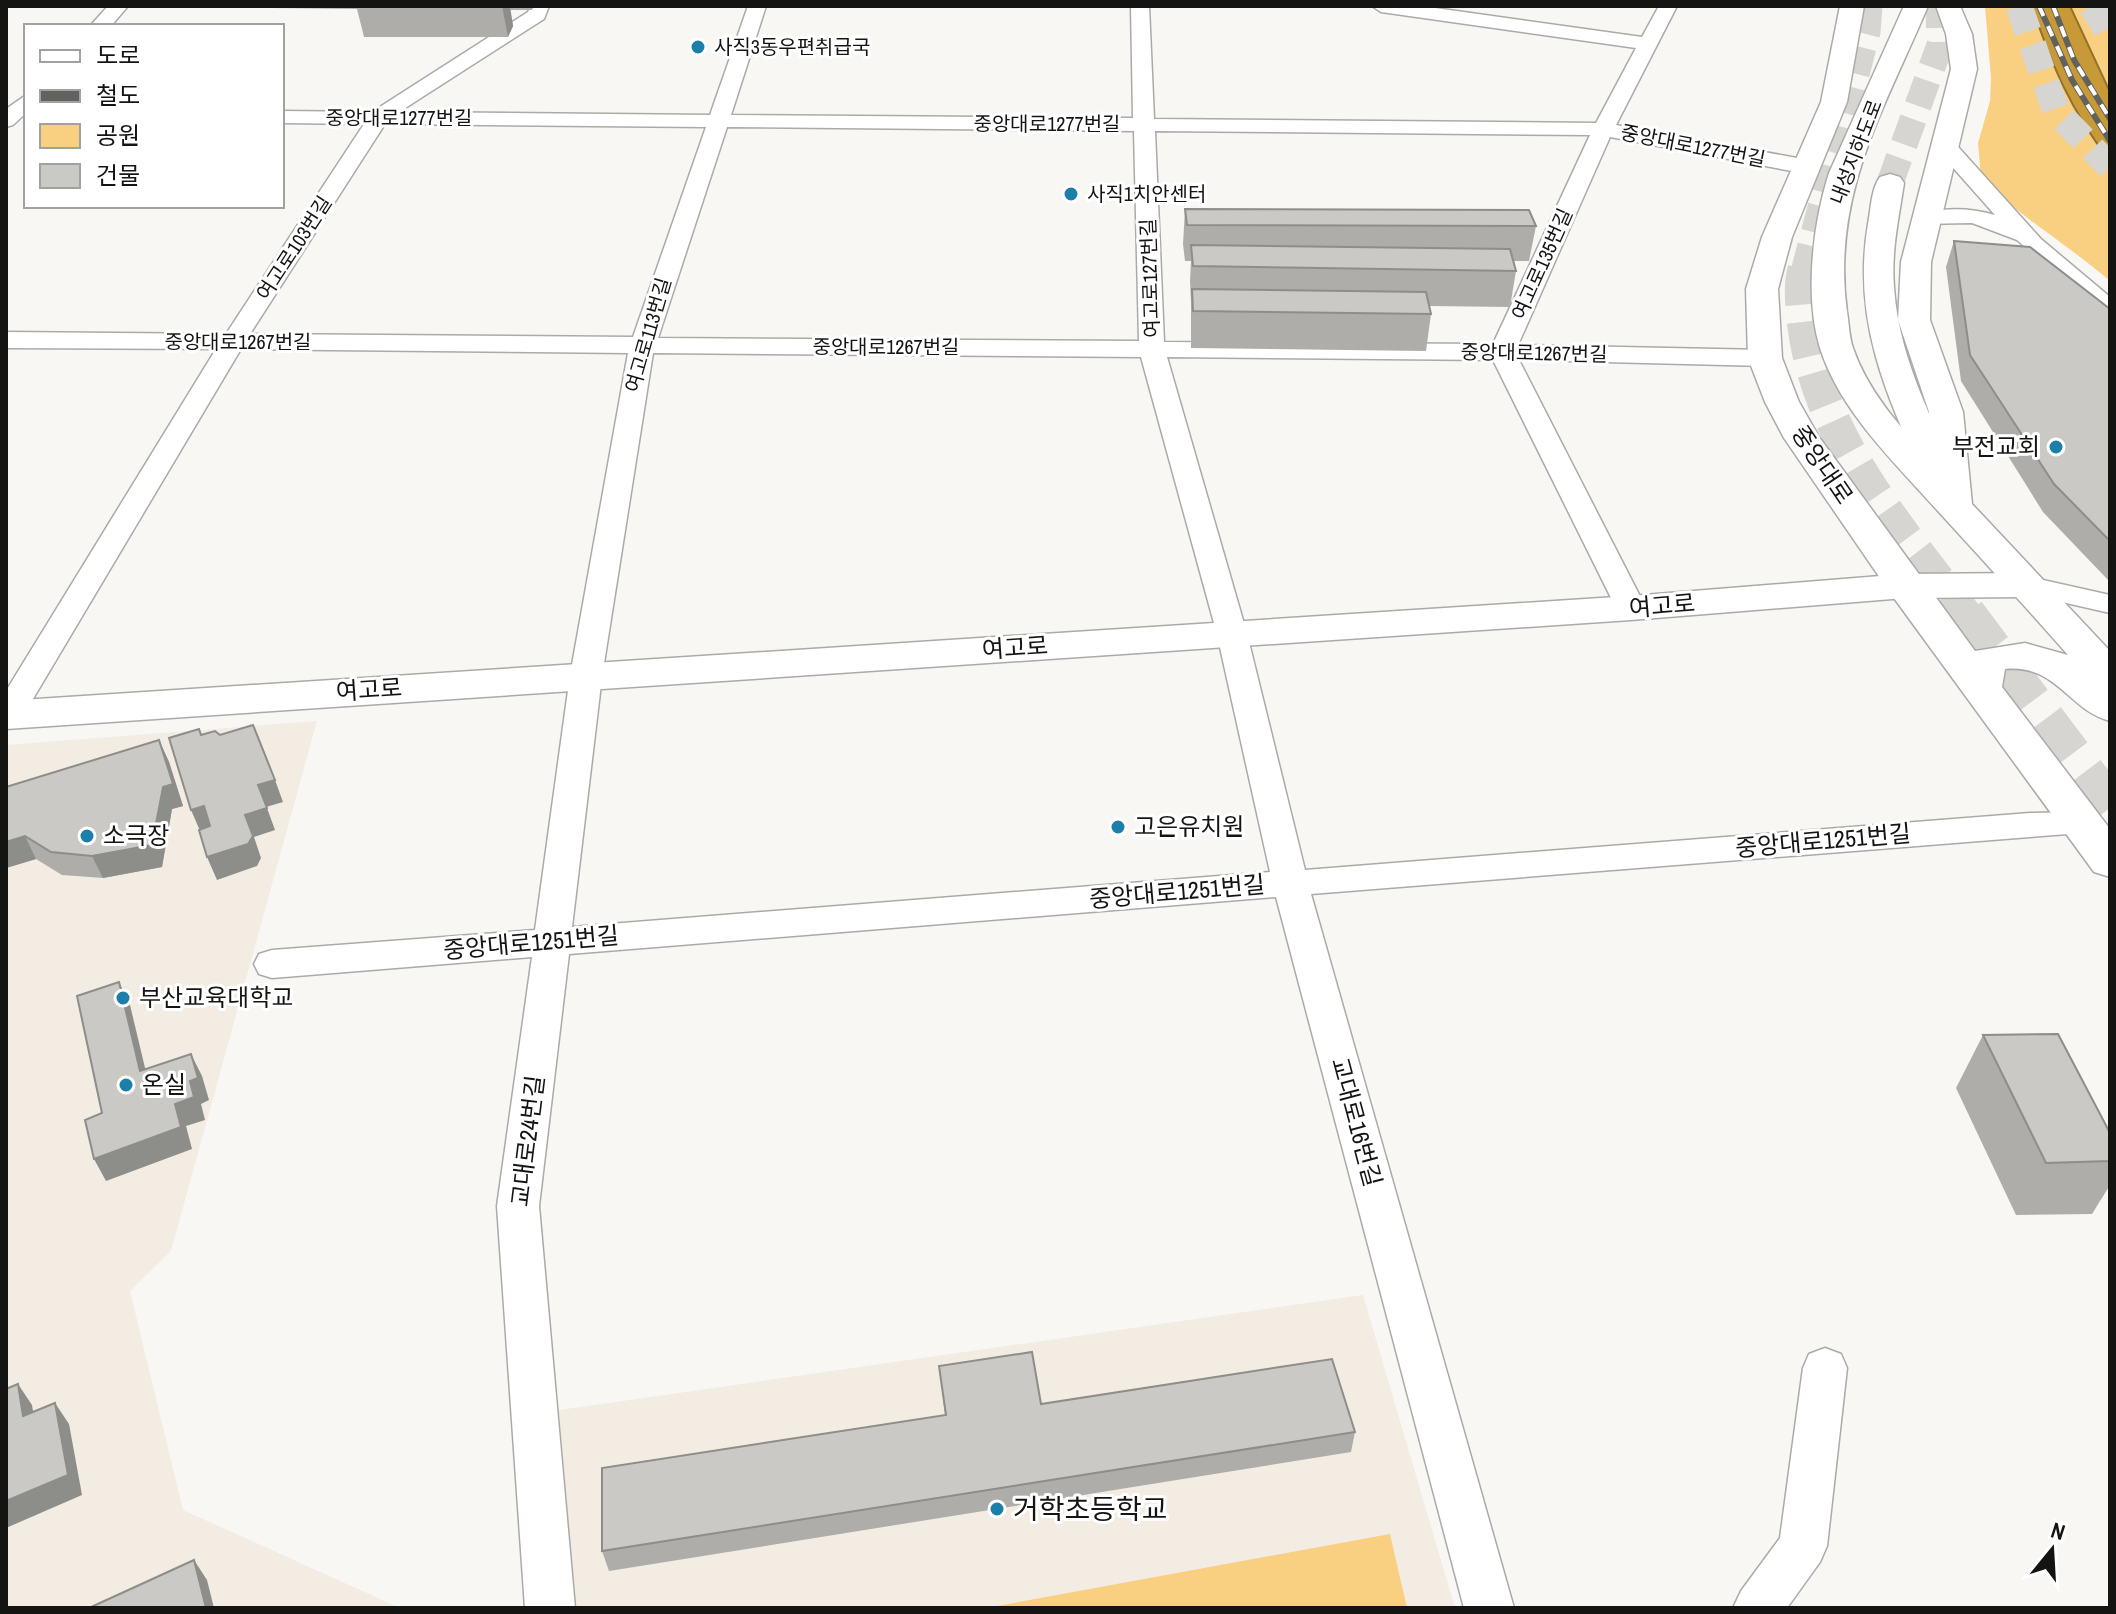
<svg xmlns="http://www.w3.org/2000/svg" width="2116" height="1614" font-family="'Archivo Narrow','Noto Sans KR',sans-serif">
	<rect width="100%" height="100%" fill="#f9f7f4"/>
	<g fill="#f2ece2">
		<polygon points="317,721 171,1251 130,1291 183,1510 400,1608 6,1608 6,745"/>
		<polygon points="1363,1295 1455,1608 575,1608 559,1410"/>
	</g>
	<g fill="#f9d082">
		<path d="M1985,6H2110V281C2068,245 2020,217 1981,178L1978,143L1990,101L1991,78Z"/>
		<polygon points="1390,1534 1407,1608 986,1608"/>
	</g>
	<path fill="#c89a37" stroke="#92722c" stroke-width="2" d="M2032,6H2070L2110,92V161C2071,111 2052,66 2032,6Z"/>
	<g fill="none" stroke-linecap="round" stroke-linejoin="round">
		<g stroke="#d7d5d2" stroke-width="27" stroke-dasharray="27 14" stroke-linecap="butt">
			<polyline points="2019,6 2056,111 2110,167"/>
			<polyline points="2092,6 2110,35"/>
			<polyline points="1890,183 1940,45 1939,6"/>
			<polyline points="1804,272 1867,32 1869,6"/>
		</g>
		<path stroke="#d7d5d2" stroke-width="35" stroke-dasharray="35 17" stroke-linecap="butt" d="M1805,270C1800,287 1803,302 1804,319C1816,435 1898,528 1966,617"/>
		<polyline stroke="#d7d5d2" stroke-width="44" stroke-dasharray="44 22" stroke-linecap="butt" points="1964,615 2110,809"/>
		<g stroke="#acaaa7" stroke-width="3">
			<g id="minor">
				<polygon points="108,6 128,6 111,26 90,26"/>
				<path d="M531,6H549L544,19L399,112L710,115L748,6H766L731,115L1133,118L1131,6H1149L1154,119L1596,123L1636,48L1381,12L1372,6H1421L1642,37L1659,6H1677L1616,125L1808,160L1819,167L1808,174L1610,137L1518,345L1765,350L1778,358L1765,366L1519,360L1646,608L1642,614H1620L1616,608L1493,360L1167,357L1247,634L1305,870L2030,813L2082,812L2094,816L2099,824L2094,832L2030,837L1311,894L1514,1608H1464L1276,897L569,954L539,1206L575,1608H525L497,1206L532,957L272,978L259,974L254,964L259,954L272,950L535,930L570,676L628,353L241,349L24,714L19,721L8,724L6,691L216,349L6,348V332L226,334L364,124L282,123V111L372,112L528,12ZM385,124L706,127L633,337L250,334ZM727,127L1134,131L1139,341L658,338ZM1155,131L1590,135L1493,344L1164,342ZM653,353L1141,357L1217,634L1270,872L572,927L602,676Z"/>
				<polygon points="26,95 26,113 13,125 6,127 6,109"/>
				<path d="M1943,138L1951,139L2041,239L2110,297V317L2101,315L2017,240L1972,223L1918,224L1915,219L1918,214C1945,208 1968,207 1995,215L1932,144Z"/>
				<polygon points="2025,576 2110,595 2110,613 2014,591 2010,585 2014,579"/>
				<polygon points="1825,1348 1841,1354 1847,1368 1827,1546 1820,1562 1787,1608 1733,1608 1741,1591 1780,1538 1803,1368 1809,1354"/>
			</g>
		</g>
		<g stroke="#acaaa7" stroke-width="3">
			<polygon id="secondary" points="2025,573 2039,577 2044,585 2039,593 2025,597 1905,598 1631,620 6,729 6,701 1631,596 1905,574"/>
		</g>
		<g stroke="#acaaa7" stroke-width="3">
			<path id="primary" d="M1840,6H1864L1847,102L1792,237L1778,289L1782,358L1799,402L1819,437L1975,651L2025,643L2068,655C2025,606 1981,558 1937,510C1894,462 1840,411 1820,348C1804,296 1813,223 1829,173L1904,6H1928C1884,110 1831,195 1847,312C1849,323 1849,337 1853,348C1868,392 1901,428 1932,461L1929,412L1898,320L1901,262L1951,69L1946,34L1936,6H1960L1972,34L1977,69L1931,262L1930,320L1963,412L1972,504L2110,651V721C2068,710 2057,664 2005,669L2002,687L2110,829V877L2094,872L1891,594L1784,438L1765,402L1748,358L1746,289L1762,237L1821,102Z"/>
		</g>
		<g stroke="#acaaa7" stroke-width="3">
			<path id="trunk" d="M1890,174L1900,177L1904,183C1899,217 1891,252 1894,287C1899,365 1940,435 1972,505L1967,513L1954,516L1941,513L1936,505C1894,411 1850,330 1868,224C1871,209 1871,189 1880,177Z"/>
		</g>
		<use href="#minor" fill="#fff" fill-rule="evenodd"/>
		<use href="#secondary" fill="#fff" fill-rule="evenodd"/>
		<use href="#primary" fill="#fff" fill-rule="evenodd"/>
		<use href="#trunk" fill="#fff" fill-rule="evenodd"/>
		<g stroke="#61615e" stroke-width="6">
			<g id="rail">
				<polyline points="2039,6 2072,80 2110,141"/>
				<polyline points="2053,6 2074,60 2110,119"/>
			</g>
		</g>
		<use href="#rail" stroke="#fff" stroke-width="4" stroke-dasharray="11" stroke-linecap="butt"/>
	</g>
	<g fill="#aeada9">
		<polygon points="270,6 534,6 532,10 510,10 513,26 508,37 364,37 357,9 271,8"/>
		<polygon points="1185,209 1536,226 1529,261 1514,261 1516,271 1510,307 1429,306 1431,314 1426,351 1191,348 1191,302 1190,281 1191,261 1185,261 1183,244"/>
		<polygon points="1954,241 2110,309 2110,582 2043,512 1961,381 1946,267"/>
		<polygon points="159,740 169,762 183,806 172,809 162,867 103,878 62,875 36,859 6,868 6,787"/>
		<polygon points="1983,1035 2110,1133 2110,1185 2092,1214 2016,1215 1956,1088"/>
		<polygon points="939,1366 1041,1404 1355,1432 1351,1452 609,1571 602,1551 945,1415"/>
	</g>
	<g fill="#8d8d8a">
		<polygon points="502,6 510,6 513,26 508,37"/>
		<polygon points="159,740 169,762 183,806 172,809 162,867 103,878 92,856"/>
		<polygon points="275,780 283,802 266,807 258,785"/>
		<polygon points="204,806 213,829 201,833 191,810"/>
		<polygon points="267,808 275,830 254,837 261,858 257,866 217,880 207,857 245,815"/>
		<polygon points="25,836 36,859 6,868 6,842"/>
		<polygon points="119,982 130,1005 151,1093 140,1071"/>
		<polygon points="191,1054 202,1076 209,1100 201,1104 205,1120 186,1126 192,1149 106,1181 94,1159 175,1104 190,1081"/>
		<polygon points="18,1384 32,1405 37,1437 23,1416"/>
		<polygon points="55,1403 69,1424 82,1495 6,1528 6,1501"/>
		<polygon points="194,1560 207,1580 214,1608 206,1608"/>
	</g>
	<g fill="#cac9c5" stroke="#8d8d8a" stroke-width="2">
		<polygon points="1185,209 1529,210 1536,226 1187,225"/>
		<polygon points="1954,241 2030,247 2110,309 2110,541 2054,484 1970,355"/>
		<polygon points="1191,245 1510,249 1516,271 1193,266"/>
		<polygon points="1192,289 1426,292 1431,314 1193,311"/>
		<polygon points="253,725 275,780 258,785 267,808 245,815 253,836 248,844 207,857 199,830 210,826 204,806 191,810 169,738 199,729 201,735 215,731 220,735"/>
		<polygon points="159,740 173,784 163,787 152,845 92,856 51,852 25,836 6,842 6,787"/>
		<polygon points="119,982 140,1071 191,1054 198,1078 190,1081 194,1097 175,1104 181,1127 94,1159 85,1120 102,1113 77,996"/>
		<polygon points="2058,1034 2110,1133 2110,1161 2046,1163 1983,1035"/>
		<polygon points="1032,1352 1041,1404 1332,1359 1355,1432 602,1551 602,1468 946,1415 939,1366"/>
		<polygon points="18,1384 23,1416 55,1403 68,1475 6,1501 6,1389"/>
		<polygon points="194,1560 206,1608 89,1608"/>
	</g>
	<g fill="#1b7faa" stroke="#fff" stroke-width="3">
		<circle cx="698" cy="47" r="8"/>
		<circle cx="1071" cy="194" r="8"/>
		<circle cx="2056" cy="447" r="8"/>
		<circle cx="1118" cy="827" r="8"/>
		<circle cx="87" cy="836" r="8"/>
		<circle cx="123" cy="998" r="8"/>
		<circle cx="126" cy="1085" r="8"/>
		<circle cx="997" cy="1509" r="8"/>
	</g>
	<g text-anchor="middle" stroke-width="6" stroke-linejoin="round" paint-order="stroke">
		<g font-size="20" fill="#141412" stroke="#fff" text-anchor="start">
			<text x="714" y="54">사직3동우편취급국</text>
			<text x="1087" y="201">사직1치안센터</text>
		</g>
		<g font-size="20" fill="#141412" stroke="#fff">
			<text x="399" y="125">중앙대로1277번길</text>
			<text x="1047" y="131">중앙대로1277번길</text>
			<text transform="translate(1693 146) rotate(11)" y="7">중앙대로1277번길</text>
			<text transform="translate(1856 152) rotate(-69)" y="7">내성지하도로</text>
			<text transform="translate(294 248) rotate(-57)" y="7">여고로103번길</text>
			<text transform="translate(1542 264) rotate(-66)" y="7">여고로135번길</text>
			<text transform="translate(1150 278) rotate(-92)" y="7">여고로127번길</text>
			<text transform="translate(648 335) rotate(-74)" y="7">여고로113번길</text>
			<text x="238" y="349">중앙대로1267번길</text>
			<text x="886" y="354">중앙대로1267번길</text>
			<text transform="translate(1534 353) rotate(1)" y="7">중앙대로1267번길</text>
		</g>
		<g font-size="24" fill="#141412" stroke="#fff" text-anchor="start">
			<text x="2040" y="455" text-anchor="end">부전교회</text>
			<text x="1134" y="835">고은유치원</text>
			<text x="103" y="844">소극장</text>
			<text x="139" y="1006">부산교육대학교</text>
			<text x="142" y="1093">온실</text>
		</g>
		<g font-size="24" fill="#141412" stroke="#fff">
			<text transform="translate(1822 465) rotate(56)" y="8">중앙대로</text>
			<text transform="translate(1662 606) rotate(-5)" y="8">여고로</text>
			<text transform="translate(1015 648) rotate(-4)" y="8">여고로</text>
			<text transform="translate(369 690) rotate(-4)" y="8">여고로</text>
			<text transform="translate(1823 841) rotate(-5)" y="8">중앙대로1251번길</text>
			<text transform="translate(1177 892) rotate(-5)" y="8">중앙대로1251번길</text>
			<text transform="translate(531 943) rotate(-5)" y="8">중앙대로1251번길</text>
			<text transform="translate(1356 1122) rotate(75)" y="8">교대로16번길</text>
			<text transform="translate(528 1141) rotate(-83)" y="8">교대로24번길</text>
		</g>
		<g font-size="28" fill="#141412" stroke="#fff" text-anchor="start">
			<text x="1013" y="1519">거학초등학교</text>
		</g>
	</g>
	<rect width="2116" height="1614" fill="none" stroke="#141412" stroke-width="16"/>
	<rect x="24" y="24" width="260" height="184" fill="#ffffff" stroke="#a1a1a0" stroke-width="2"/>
	<rect x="40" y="50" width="40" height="12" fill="#ffffff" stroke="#a1a1a0" stroke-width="2"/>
	<text x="96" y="64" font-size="24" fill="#141412">도로</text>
	<rect x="40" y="90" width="40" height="12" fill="#61615e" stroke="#a1a1a0" stroke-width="2"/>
	<text x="96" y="104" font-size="24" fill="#141412">철도</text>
	<rect x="40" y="124" width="40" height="24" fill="#f9d082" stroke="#a1a1a0" stroke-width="2"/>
	<text x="96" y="144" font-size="24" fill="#141412">공원</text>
	<rect x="40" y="164" width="40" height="24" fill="#cac9c5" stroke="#a1a1a0" stroke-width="2"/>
	<text x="96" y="184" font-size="24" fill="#141412">건물</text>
	<g transform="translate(2052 1550) rotate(18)" stroke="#ffffff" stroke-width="6" paint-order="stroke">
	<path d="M0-6L14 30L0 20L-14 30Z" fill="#141412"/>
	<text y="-12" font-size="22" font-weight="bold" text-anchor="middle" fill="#141412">N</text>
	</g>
</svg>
